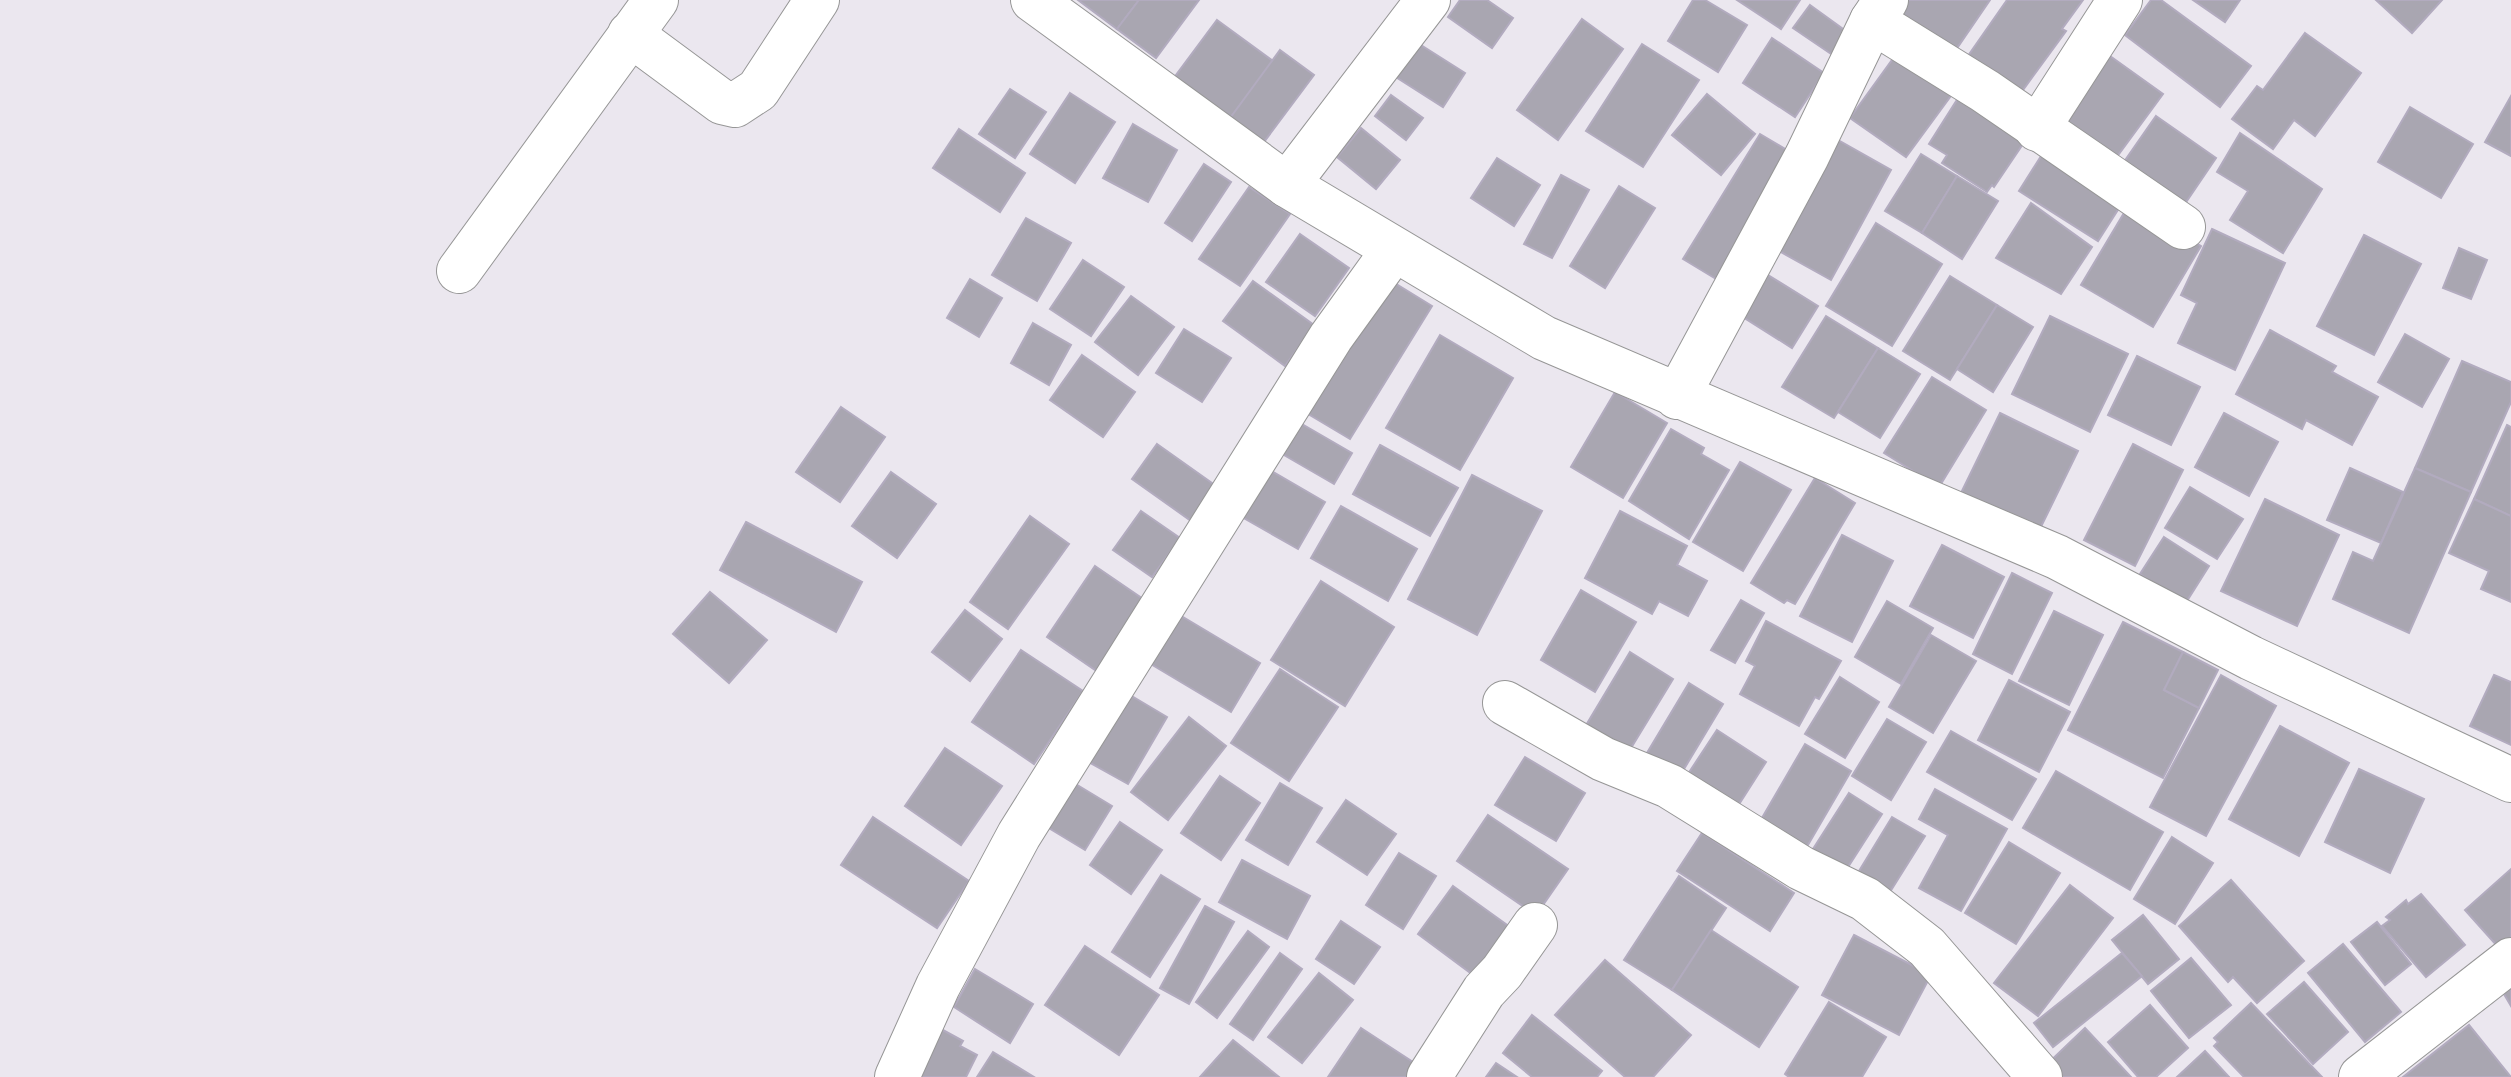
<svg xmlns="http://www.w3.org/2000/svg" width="2511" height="1077" font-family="'Asap Condensed',sans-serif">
	<rect width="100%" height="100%" fill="#ebe7ef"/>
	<g fill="#a9a6b1" stroke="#b2abbf" stroke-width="2">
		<polygon points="1078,0 1139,0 1117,29"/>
		<polygon points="1139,0 1199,0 1156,58 1117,29"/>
		<polygon points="1460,0 1487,0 1513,18 1492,48 1448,17"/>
		<polygon points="1693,0 1705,0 1747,25 1718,72 1668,41"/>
		<polygon points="1737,0 1800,0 1781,29"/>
		<polygon points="1899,0 1990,0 1953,54 1891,12"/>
		<polygon points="2007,0 2083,0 2062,29 2066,31 2015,101 1963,63"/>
		<polygon points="2151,0 2161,0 2251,66 2220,107 2125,35"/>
		<polygon points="2193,0 2240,0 2225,22"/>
		<polygon points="2376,0 2442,0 2412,33"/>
		<polygon points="1810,5 1850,34 1834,56 1793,28"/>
		<polygon points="1582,19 1623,49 1558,140 1517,110"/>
		<polygon points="1217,20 1273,61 1225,125 1170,83"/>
		<polygon points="2305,33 2361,73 2315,136 2294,120 2273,149 2232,119 2257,86 2263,90"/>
		<polygon points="1772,38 1824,73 1795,117 1743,83"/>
		<polygon points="1413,40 1465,73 1443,107 1391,74"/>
		<polygon points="1642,44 1699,80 1643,167 1586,131"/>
		<polygon points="1900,49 1956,89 1906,157 1850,118"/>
		<polygon points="1280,50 1314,75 1258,150 1225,125"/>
		<polygon points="2103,51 2163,94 2113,162 2054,119"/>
		<polygon points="1010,89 1046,112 1015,158 979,134"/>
		<polygon points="1962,92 2029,135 1994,187 1992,185 1987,192 1942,163 1947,155 1929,144"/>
		<polygon points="1070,93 1115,122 1075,183 1030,154"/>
		<polygon points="1707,94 1755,134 1721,175 1672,135"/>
		<polygon points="1391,95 1423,118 1406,140 1375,116"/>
		<polygon points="2511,96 2511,156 2485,142"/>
		<polygon points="2410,107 2473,144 2441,198 2378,162"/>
		<polygon points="2156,116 2216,158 2180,211 2119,169"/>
		<polygon points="1133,124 1177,150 1148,202 1103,178"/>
		<polygon points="1361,128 1400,160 1376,189 1337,157"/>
		<polygon points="959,129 1025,173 1000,212 933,168"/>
		<polygon points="2240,133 2322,189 2283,253 2230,220 2248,191 2217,172"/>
		<polygon points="1760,134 1797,156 1721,282 1683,259"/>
		<polygon points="1831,136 1891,170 1831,280 1770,246"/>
		<polygon points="2048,145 2128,194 2098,241 2019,191"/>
		<polygon points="1921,154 1957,176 1922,233 1885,211"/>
		<polygon points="1497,158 1540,185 1514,226 1471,198"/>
		<polygon points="1204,164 1231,182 1192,241 1165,223"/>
		<polygon points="1561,175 1589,190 1552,258 1524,244"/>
		<polygon points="1957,176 1998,201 1962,259 1922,233"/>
		<polygon points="1619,186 1655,208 1605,288 1570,266"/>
		<polygon points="1249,187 1290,214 1240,286 1199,259"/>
		<polygon points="2031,203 2092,247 2061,294 1996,258"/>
		<polygon points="2130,203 2201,246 2153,327 2081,285"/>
		<polygon points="1026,218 1071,243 1037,301 992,275"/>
		<polygon points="1876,223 1942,264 1892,346 1826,306"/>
		<polygon points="2212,229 2285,263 2235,370 2178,343 2197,303 2181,295"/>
		<polygon points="1300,234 1349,268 1315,316 1266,282"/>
		<polygon points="2364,235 2421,264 2374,355 2317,326"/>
		<polygon points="2459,248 2487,260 2471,299 2443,288"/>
		<polygon points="1083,260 1124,287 1091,336 1050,309"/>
		<polygon points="1755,267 1818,306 1792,348 1730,309"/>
		<polygon points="1380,274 1432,306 1350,439 1298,408"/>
		<polygon points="1950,276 1997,305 1950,380 1903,351"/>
		<polygon points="970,279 1002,298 979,337 947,318"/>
		<polygon points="1253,281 1314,325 1285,366 1223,321"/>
		<polygon points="1131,296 1174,327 1138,375 1095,342"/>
		<polygon points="1997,305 2033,327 1993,392 1957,369"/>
		<polygon points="1826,316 1878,348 1834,418 1782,387"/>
		<polygon points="2050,316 2128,354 2090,432 2012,394"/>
		<polygon points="1033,323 1071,345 1049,385 1011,363"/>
		<polygon points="1184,329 1231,358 1202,402 1156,373"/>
		<polygon points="2270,330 2336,366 2332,372 2378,397 2352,445 2306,420 2302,429 2236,394"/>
		<polygon points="2405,334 2449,359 2422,407 2378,382"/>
		<polygon points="1440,335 1513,378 1460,470 1386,428"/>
		<polygon points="1878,348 1920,374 1880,438 1838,412"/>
		<polygon points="1082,355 1135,392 1103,437 1050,400"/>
		<polygon points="2137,356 2200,387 2171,445 2108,415"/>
		<polygon points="2462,361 2511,382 2511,402 2471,492 2415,468"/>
		<polygon points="1932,377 1986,410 1939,487 1884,453"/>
		<polygon points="1615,392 1667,423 1623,498 1571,467"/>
		<polygon points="841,407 885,437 840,502 796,472"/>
		<polygon points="2000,413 2078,451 2037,535 1959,497"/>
		<polygon points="2224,413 2278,442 2249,496 2195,467"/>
		<polygon points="1295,420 1352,453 1334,484 1277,451"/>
		<polygon points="2507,425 2511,427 2511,516 2474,499"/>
		<polygon points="1671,429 1704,448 1701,454 1729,470 1689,539 1629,501"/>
		<polygon points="1157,444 1226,493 1201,528 1132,479"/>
		<polygon points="2133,444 2183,470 2135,566 2084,540"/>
		<polygon points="1380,445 1458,488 1430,536 1353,494"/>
		<polygon points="1740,462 1791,490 1743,571 1693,542"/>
		<polygon points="2350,468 2403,492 2381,543 2327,520"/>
		<polygon points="2415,468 2471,492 2409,633 2333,599 2353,552 2373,561"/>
		<polygon points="1268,469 1325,502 1298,549 1240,516"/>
		<polygon points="891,472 936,504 897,558 852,526"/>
		<polygon points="1472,475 1542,511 1477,635 1408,599"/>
		<polygon points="1815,478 1855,503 1795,604 1787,600 1784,603 1751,583"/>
		<polygon points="2190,487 2243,519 2217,559 2165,528"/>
		<polygon points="2265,499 2339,535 2297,626 2221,591"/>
		<polygon points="2474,499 2511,516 2511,602 2481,589 2489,571 2449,553"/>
		<polygon points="1341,506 1417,549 1388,601 1311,558"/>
		<polygon points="1141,511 1180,538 1152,577 1113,550"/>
		<polygon points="1620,511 1687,546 1677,565 1707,581 1688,616 1659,601 1652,614 1585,578"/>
		<polygon points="1030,516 1069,544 1008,629 970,602"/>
		<polygon points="746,522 862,582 836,632 720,570"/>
		<polygon points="1842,535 1893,561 1852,642 1800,616"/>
		<polygon points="2164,537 2209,566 2185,604 2140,574"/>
		<polygon points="1942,545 2004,577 1973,638 1910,606"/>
		<polygon points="1095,566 1149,603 1101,674 1047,637"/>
		<polygon points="2012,573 2052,593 2012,674 1973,654"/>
		<polygon points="1321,581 1394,627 1345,706 1271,660"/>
		<polygon points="1581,590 1636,622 1595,692 1541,660"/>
		<polygon points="710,592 767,640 729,683 673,634"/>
		<polygon points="1741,600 1764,613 1735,663 1711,650"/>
		<polygon points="1887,601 1933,628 1901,684 1855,657"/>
		<polygon points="965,610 1002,639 970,681 932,652"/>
		<polygon points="1173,611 1260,663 1231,712 1144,660"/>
		<polygon points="2054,611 2103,635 2069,705 2019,681"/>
		<polygon points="1766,621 1841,661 1819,699 1815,697 1799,726 1740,694 1755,666 1746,661"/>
		<polygon points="2123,622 2183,652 2164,690 2199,708 2163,778 2068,730"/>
		<polygon points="1931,635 1976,661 1933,733 1889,707"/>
		<polygon points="1021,650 1083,691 1034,764 972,722"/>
		<polygon points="1630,652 1673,679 1625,758 1582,732"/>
		<polygon points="2183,652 2218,670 2199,708 2164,690"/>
		<polygon points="1280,669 1338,707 1289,781 1231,743"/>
		<polygon points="2221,675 2276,706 2206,836 2150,807"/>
		<polygon points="2494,675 2511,682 2511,745 2470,726"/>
		<polygon points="1840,677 1879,702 1845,758 1805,734"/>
		<polygon points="2009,680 2070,712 2039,772 1978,740"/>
		<polygon points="1689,683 1723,704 1675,784 1641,763"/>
		<polygon points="1125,692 1167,717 1128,784 1085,760"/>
		<polygon points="1189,717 1226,746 1168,820 1131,792"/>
		<polygon points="1887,719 1926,742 1891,800 1852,776"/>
		<polygon points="2280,726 2349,763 2299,856 2229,819"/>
		<polygon points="1717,730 1766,762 1734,812 1684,780"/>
		<polygon points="1951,731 2036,779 2012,820 1927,772"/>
		<polygon points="1805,744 1851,771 1801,857 1755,830"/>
		<polygon points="945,748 1002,786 961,845 905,806"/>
		<polygon points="1525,757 1585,793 1556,841 1495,805"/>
		<polygon points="2359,769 2424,799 2390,873 2325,842"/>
		<polygon points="2056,771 2163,832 2130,890 2023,828"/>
		<polygon points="1220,776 1260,803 1221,860 1181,833"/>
		<polygon points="1074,783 1112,806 1085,850 1047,827"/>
		<polygon points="1280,783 1322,808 1288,865 1246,840"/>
		<polygon points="1935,789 2007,829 1961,911 1919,888 1948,835 1919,819"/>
		<polygon points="1849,793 1882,814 1839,881 1806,860"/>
		<polygon points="1346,800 1396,834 1367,875 1317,842"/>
		<polygon points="1488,815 1568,869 1536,915 1457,861"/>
		<polygon points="873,817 969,881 937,928 841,865"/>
		<polygon points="1892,817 1925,836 1885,900 1853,881"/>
		<polygon points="1120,822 1162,850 1131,894 1090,865"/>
		<polygon points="1702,833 1794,893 1770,931 1677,871"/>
		<polygon points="2172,837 2213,863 2175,924 2134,899"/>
		<polygon points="2009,842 2060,873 2016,944 1965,913"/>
		<polygon points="1399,853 1436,876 1403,929 1366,905"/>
		<polygon points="1242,860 1310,896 1287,939 1219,902"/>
		<polygon points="2511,869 2511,937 2499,948 2465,910"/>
		<polygon points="1161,875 1200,899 1150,977 1112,952"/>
		<polygon points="1679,876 1726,908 1672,990 1624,960"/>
		<polygon points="2231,880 2304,961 2257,1003 2233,977 2228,982 2179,926"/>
		<polygon points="2070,885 2113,918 2038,1016 1994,983"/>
		<polygon points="1453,886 1521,935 1484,983 1418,934"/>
		<polygon points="2421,894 2465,945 2426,977 2382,926 2390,920 2386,917 2406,900 2408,904"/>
		<polygon points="1205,906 1234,922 1189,1004 1160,988"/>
		<polygon points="2143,915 2179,959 2148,984 2112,940"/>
		<polygon points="1341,921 1380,947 1354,984 1316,959"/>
		<polygon points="2377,922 2411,964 2385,985 2351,942"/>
		<polygon points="1711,930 1798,987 1759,1047 1672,990"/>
		<polygon points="1248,931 1269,947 1217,1018 1196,1002"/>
		<polygon points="1854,935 1931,975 1899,1035 1822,995"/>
		<polygon points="2343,944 2401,1012 2365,1042 2308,973"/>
		<polygon points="1085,946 1159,995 1119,1055 1045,1005"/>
		<polygon points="1280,953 1302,969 1253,1040 1230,1024"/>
		<polygon points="2122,953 2142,976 2053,1047 2034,1023"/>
		<polygon points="2191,958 2231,1005 2189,1038 2151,991"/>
		<polygon points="1605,960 1691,1035 1653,1077 1625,1077 1555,1015"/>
		<polygon points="2511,967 2511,1006 2494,977"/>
		<polygon points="975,969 1033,1004 1010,1043 954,1007"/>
		<polygon points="1319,973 1353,1000 1302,1063 1268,1037"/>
		<polygon points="2304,982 2348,1032 2313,1064 2267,1014"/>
		<polygon points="1829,1002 1886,1037 1862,1077 1789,1077 1785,1074"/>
		<polygon points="2251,1003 2322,1077 2244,1077 2214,1046 2218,1042 2214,1038"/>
		<polygon points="2150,1005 2188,1048 2156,1077 2138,1077 2108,1042"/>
		<polygon points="1532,1015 1602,1071 1597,1077 1532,1077 1503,1053"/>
		<polygon points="930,1023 963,1041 960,1046 977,1055 966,1077 909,1077"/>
		<polygon points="2469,1025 2511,1077 2403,1077"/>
		<polygon points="1361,1028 1416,1064 1407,1077 1328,1077"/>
		<polygon points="2085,1028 2131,1077 2051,1077 2043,1068"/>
		<polygon points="1233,1040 1279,1077 1200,1077"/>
		<polygon points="2205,1051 2229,1077 2177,1077"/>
		<polygon points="993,1052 1034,1077 977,1077"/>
		<polygon points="1496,1063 1517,1077 1486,1077"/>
	</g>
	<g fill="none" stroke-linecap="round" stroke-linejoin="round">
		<g stroke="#969696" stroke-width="46">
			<g id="minor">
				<polyline points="1033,0 1287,185 1544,338 2057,557 2251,658 2511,780"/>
				<polyline points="1872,21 1985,91 2183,227"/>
				<polyline points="630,34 722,102 735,105 758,90 817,0"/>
				<polyline points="2037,129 2120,0"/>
				<polyline points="1287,185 1428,0"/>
				<polyline points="459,271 656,0"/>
				<polyline points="1677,397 1807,156 1872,21 1886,0"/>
				<polyline points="1505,703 1603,759 1669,786 1801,868 1865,899 1927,947 2040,1077"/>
				<polyline points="897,1077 938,986 1019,835 1331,337 1393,251"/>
				<polyline points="1429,1077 1484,991 1502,972 1535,925"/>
				<polyline points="2361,1077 2511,960"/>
			</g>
		</g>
		<use href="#minor" stroke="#fff" stroke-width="44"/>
	</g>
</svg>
